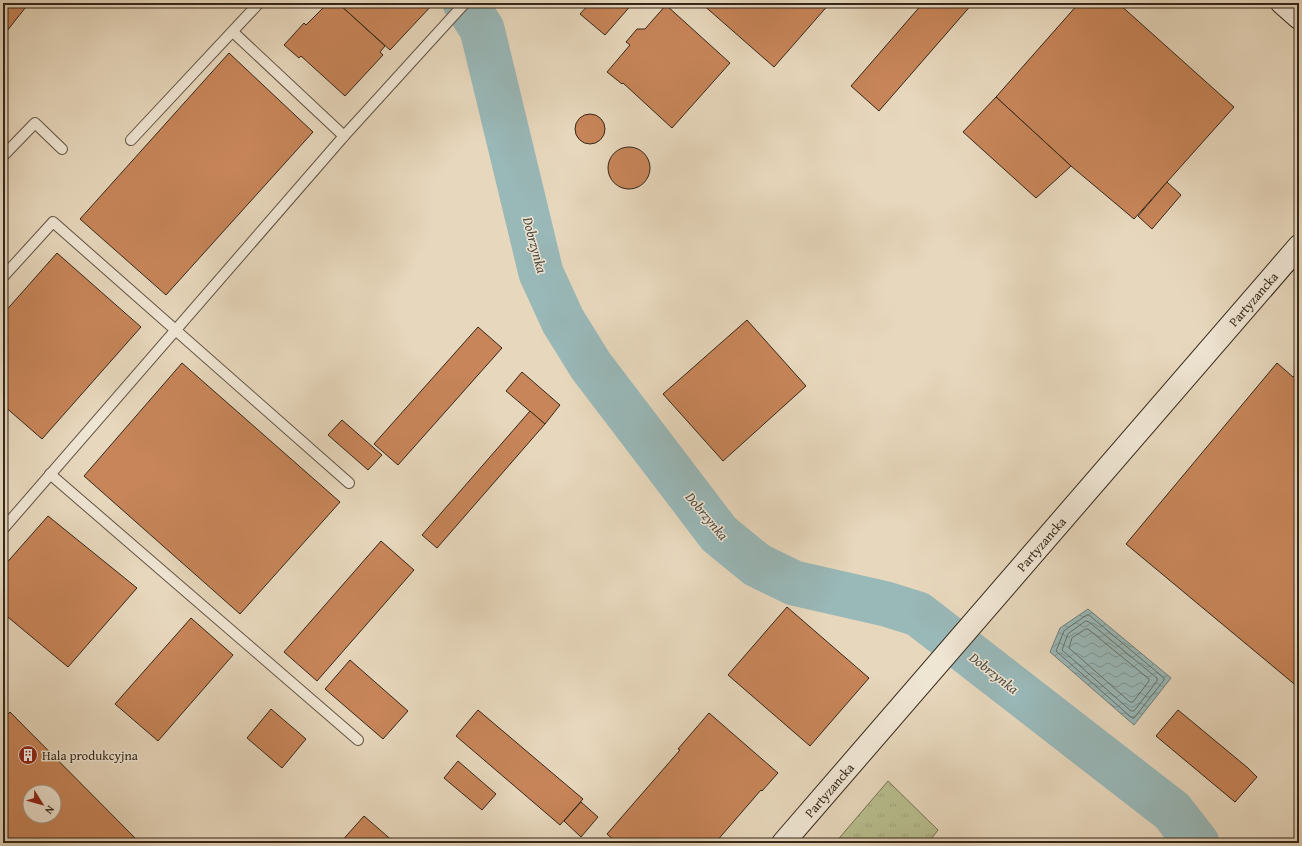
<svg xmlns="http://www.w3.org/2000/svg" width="1302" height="846" font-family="'Gentium Book Plus',serif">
	<defs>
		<pattern id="grass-tufts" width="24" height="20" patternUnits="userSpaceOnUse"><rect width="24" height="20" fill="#b8be8f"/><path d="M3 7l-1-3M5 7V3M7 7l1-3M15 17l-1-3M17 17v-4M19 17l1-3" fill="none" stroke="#9fa37b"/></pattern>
		<pattern id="water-waves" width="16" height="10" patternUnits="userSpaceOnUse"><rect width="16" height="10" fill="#99b8b8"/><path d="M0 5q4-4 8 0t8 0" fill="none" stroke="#7e9695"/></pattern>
	</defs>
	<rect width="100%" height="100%" fill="#e7d7bc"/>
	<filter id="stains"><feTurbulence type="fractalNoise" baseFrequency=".005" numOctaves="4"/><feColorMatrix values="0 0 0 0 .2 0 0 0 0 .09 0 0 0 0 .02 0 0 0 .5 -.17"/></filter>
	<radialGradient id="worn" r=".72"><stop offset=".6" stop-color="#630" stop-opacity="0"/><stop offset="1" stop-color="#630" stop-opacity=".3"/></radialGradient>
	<polygon fill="url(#grass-tufts)" stroke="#767254" points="888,781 938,830 928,843 835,843"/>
	<polygon fill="url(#water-waves)" stroke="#717e79" points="1088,609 1171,678 1134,725 1050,652 1060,628"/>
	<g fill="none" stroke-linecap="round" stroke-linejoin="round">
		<g stroke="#667069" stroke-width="1">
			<polygon points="1087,615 1089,615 1164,678 1164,680 1134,718 1132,718 1056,651 1064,631"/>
			<polygon points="1086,621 1089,622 1157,678 1157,681 1134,711 1131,711 1062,650 1068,634"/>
			<polygon points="1086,629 1088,629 1149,679 1149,681 1133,702 1130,702 1069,648 1072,638"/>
		</g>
		<polyline stroke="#99b8b8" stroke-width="45" points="465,3 482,29 541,273 563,321 591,366 719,534 757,565 794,583 886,604 918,614 1172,811 1197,843"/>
	</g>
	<g fill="#c78559" stroke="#34271a" fill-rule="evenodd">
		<polygon points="3,3 29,3 3,36"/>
		<polygon points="328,3 338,3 385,46 380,52 383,55 345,96 301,56 299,58 284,45 304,23 306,25"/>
		<polygon points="338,3 432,3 433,4 390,50"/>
		<polygon points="590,3 633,3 605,35 580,14"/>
		<polygon points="701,3 830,3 774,67"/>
		<polygon points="923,3 973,3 879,111 851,86"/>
		<polygon points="1079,3 1118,3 1234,107 1134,219 1071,166 996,97"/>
		<polygon points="666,5 730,63 672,128 623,83 622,84 607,72 630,45 626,42 637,29 645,29"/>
		<polygon points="229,53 313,132 166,295 80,219"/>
		<polygon points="996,97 1071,166 1036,198 963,132"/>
		<circle cx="590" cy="129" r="15"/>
		<circle cx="629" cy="168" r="21"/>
		<polygon points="1167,182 1181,195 1152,229 1138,216"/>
		<polygon points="57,253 141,327 42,439 3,405 3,314"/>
		<polygon points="747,320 806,386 723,461 663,394"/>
		<polygon points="478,327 502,348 398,465 374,444"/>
		<polygon points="182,363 340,502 240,614 84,476"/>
		<polygon points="1277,363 1293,377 1299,370 1299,688 1126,544"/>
		<polygon points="522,372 560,405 545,424 506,391"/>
		<polygon points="530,411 545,424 437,548 422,535"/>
		<polygon points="342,420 382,455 368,470 328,435"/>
		<polygon points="48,516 137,588 68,667 3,613 3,567"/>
		<polygon points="381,541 414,570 317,681 284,652"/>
		<polygon points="787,607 869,678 810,746 728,675"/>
		<polygon points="191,618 233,655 158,741 115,704"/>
		<polygon points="350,660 408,711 383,739 325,689"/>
		<polygon points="271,709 306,739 282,768 247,738"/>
		<polygon points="478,710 583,799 560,825 456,736"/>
		<polygon points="1178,710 1248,768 1257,777 1235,802 1156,736"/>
		<path d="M10,712L140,843H3V719ZM30,792H54V816H30Z"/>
		<polygon points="709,713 778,773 762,791 761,790 715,843 617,843 607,834 680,750 678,749"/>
		<polygon points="458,761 496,794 482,810 444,778"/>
		<polygon points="581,802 598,817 581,837 564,821"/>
		<polygon points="364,816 395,843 340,843"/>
	</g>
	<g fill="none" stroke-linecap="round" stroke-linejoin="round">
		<g stroke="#615342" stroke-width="12">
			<g id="lane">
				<polyline points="233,32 344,136"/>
				<polyline points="131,140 259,3"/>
				<polyline points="3,156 35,123 62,149"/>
				<polyline points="3,277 53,222 349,483"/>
				<polyline points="50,474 358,740"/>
				<polyline points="3,529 344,136 465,3"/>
			</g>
		</g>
		<g stroke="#34271a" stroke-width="24">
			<g id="secondary">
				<polyline points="1282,3 1299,18"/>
				<polyline points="783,843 1299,246"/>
			</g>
		</g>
		<use href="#lane" stroke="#efe5d3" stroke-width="10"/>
		<use href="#secondary" stroke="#efe5d3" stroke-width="22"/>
	</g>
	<defs>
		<g id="building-disc" transform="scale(1)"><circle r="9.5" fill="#8f2418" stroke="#efe5d3"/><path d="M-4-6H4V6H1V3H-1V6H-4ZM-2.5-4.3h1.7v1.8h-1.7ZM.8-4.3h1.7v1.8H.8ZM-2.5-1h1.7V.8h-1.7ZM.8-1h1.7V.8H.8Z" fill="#fff"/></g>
	</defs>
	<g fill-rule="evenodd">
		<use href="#building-disc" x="28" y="755"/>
	</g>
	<g text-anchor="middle" stroke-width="3" stroke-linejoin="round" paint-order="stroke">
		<g font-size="13" fill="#34271a" stroke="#efe5d3">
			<text transform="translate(1253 299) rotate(-49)" y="5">Partyzancka</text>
			<text transform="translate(1041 544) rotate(-49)" y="5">Partyzancka</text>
			<text transform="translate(829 790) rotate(-49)" y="5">Partyzancka</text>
		</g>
		<g font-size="13" fill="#34271a" stroke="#efe5d3" text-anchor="start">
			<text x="42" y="760">Hala produkcyjna</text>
		</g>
		<g font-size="14" font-style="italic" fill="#4d4b42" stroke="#efe5d3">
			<text transform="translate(535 245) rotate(75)" y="5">Dobrzynka</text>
			<text transform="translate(707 516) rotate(50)" y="5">Dobrzynka</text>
			<text transform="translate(994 673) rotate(38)" y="5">Dobrzynka</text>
		</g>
	</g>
	<rect width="1302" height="846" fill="none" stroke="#e7d7bc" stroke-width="16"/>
	<rect x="4" y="4" width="1294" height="838" fill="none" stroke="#34271a" stroke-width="2"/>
	<rect x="8" y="8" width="1286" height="830" fill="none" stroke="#34271a"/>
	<g transform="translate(42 804) rotate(127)"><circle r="19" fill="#efe5d3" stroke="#a49989"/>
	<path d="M0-3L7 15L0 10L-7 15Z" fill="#8f2418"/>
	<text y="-6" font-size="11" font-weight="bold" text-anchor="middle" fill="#34271a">N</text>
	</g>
	<rect width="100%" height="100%" filter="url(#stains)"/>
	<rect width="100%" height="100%" fill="url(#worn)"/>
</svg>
